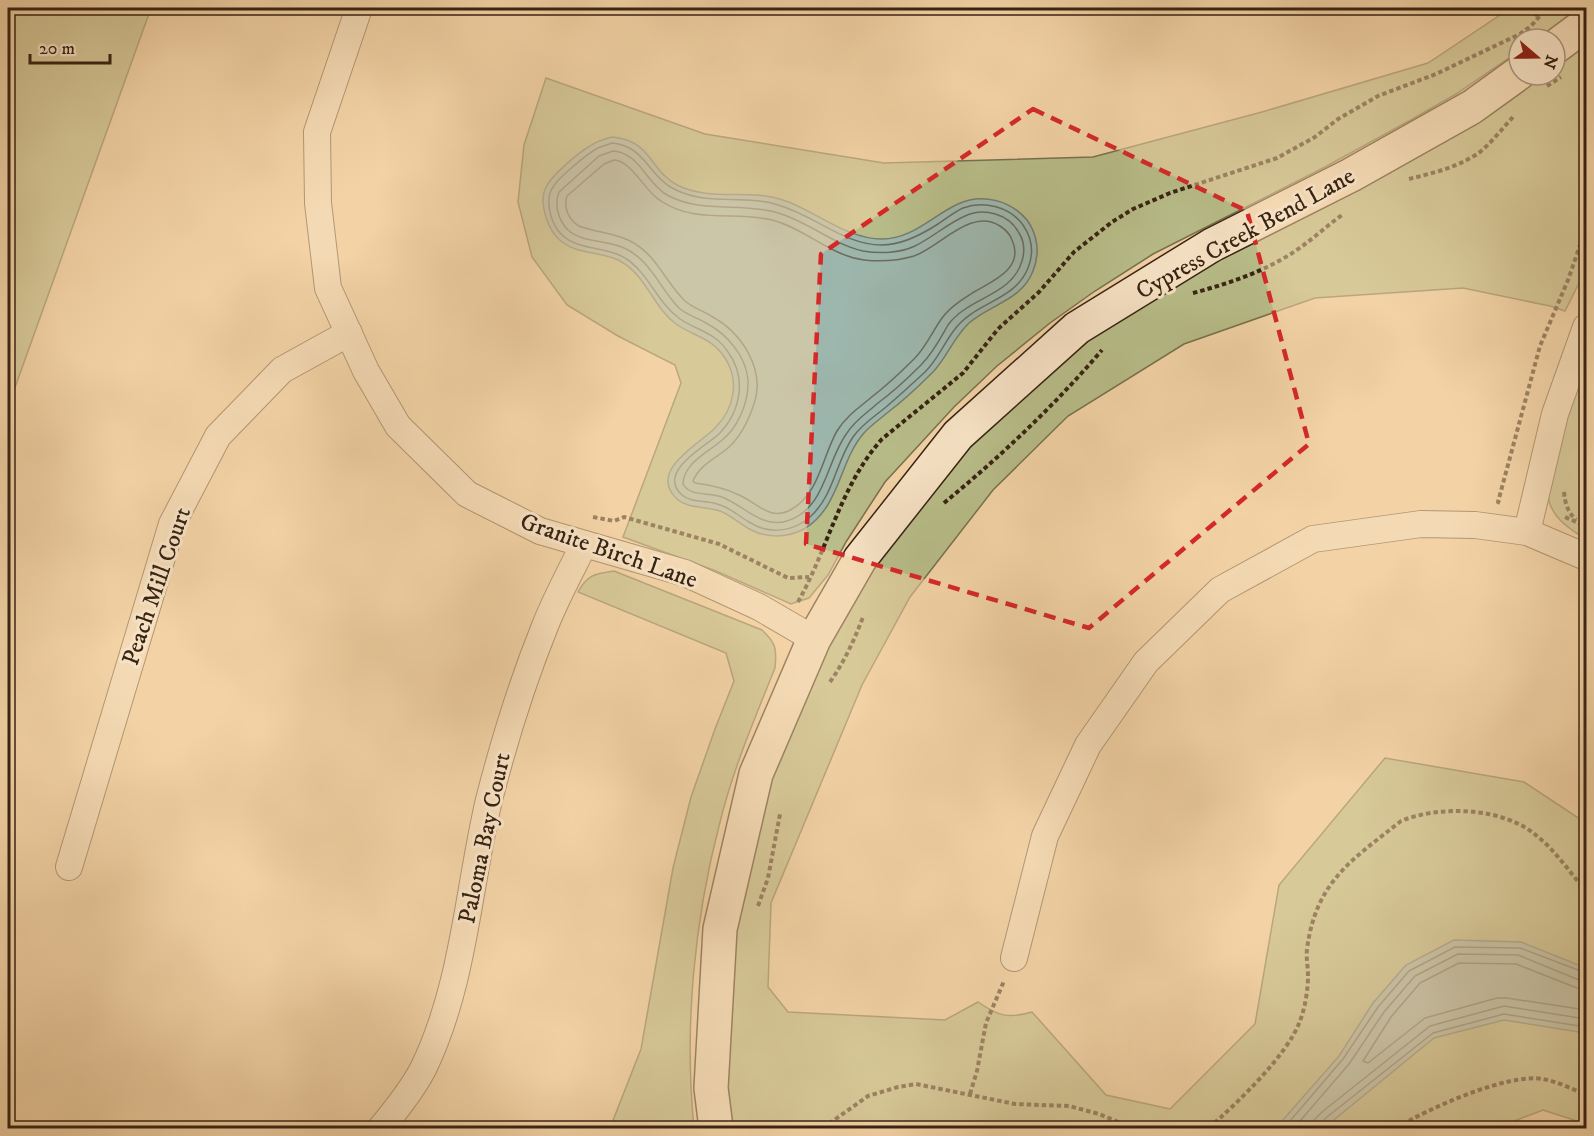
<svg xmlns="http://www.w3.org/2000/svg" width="1594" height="1136" font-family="'IM FELL DW Pica',serif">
	<rect width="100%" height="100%" fill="#f3d3a6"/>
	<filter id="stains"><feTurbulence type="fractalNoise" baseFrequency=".00333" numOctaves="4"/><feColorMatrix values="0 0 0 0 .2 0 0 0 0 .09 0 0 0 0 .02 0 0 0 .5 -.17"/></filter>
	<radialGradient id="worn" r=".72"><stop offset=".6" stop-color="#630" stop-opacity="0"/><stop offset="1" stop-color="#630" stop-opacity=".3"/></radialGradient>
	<g fill="#b8bd89" stroke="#78704e" stroke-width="1.5">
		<polygon points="8,8 151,8 8,407"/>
		<polygon points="1501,8 1578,8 1537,39 1519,39 1519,51 1456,94 1409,121 1325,167 1153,254 1095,291 1050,323 997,366 954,407 885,482 846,542 828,575 809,598 791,604 716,571 623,537 681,383 675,365 618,336 567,305 532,257 518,202 524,145 546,78 705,134 884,163 1093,157 1262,112 1428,63 1500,15"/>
		<path d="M1586,46V269L1565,311L1550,306L1463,288L1315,298L1184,344L1068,416L993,490L910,597L862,685L771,903L768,987L788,1012L945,1020L978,1002C998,1016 1008,1019 1032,1012L1106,1095L1170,1109L1255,1024L1279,885L1385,758L1524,782L1586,823V1124L1543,1110L1496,1128H728L723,1044L736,923L765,789L804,684L887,542L964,450L1025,390L1135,302L1493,109L1544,75H1555V68Z"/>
		<path d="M1586,353V527L1582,537C1568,527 1554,519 1549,501C1543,477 1578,382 1586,353Z"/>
		<path d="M614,571L762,630C776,643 777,649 775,668C755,718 733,769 720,822C694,921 684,1027 694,1128H610L641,1049L673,868L691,797L715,729L734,681L726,653L578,592C588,574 595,574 614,571Z"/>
	</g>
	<g fill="#9db7ae" stroke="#747c70" stroke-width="1.5">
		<path d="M612,137C653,141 648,169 677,185C711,202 748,188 783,200C816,211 846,239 882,239C912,239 932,216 958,204C982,193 1010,200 1027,220C1038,235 1040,254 1033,271C1022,300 991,304 969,323C954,337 947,357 933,372C919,386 903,401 887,413C879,420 871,425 864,433C839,461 840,508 804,529C785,539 763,538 746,527C736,521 730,515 720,511C706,506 687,509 676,498C648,470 700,444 715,428C734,409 740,381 725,358C711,337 695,337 676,324C653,307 646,275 620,261C602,251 579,255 562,242C554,236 549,227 546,217C543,207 541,197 546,187C552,175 578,153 590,146C597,141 604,139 612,137Z"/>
		<polygon points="1454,940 1521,942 1586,968 1586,1033 1504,1020 1434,1038 1324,1128 1276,1128 1339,1056 1373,1003 1406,965"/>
	</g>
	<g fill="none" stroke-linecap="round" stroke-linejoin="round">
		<g stroke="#6a6d60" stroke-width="1.5">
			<path d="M612,143C646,146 649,178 676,190C709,206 744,194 778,205C814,215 844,245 882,245C902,245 921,235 938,224C946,219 954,212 963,208C984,200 1010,207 1023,225C1032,238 1034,253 1028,268C1015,301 975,302 955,329C944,343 938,359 925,372C912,384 899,396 886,407C874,417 862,424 853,437C836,461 834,495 811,516C794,532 769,535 749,522C738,516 730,507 717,504C706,500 691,503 682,495C656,472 706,446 719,434C741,411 747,378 728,352C715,332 698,331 680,319C657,303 649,273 625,258C607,246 579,251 562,235C551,225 544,200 553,187C558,178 588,153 598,148C602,146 607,145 612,143Z"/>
			<path d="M613,151C640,153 646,183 667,195C702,214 739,202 775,212C806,220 832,244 863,251C880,254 900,253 915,246C933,237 947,224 965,216C984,207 1009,214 1019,233C1024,241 1025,251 1022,261C1012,296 968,297 948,325C940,339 933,353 921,365C908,378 893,392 878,403C867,413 855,420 847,433C826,461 826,509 787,521C762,529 743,505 722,497C709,492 690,497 683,484C684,463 707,453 721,441C738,428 749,402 748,380C746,356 727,334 706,323C697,318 687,315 679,308C660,289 650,259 624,248C607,240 582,243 568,230C558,220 554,204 559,192L599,156Z"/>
			<path d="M614,160C632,161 645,192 661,201C695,224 735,211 772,220C804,228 831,256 864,260C882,262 897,261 914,256C940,247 971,207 1000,226C1006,230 1010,234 1012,240C1025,268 993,281 974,292C963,299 950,307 942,318C932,332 926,347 914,359C901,372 887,385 873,396C860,407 846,416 837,431C823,455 819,494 792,509C770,522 758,503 739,495C725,488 711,485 695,483L693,481C700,464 717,458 729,447C742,435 749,419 754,404C766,369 741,332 711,316C702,310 692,308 684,300C664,280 655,252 628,240C613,233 595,232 579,226C569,220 563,208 567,196L604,164Z"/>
			<polyline points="1586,990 1577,988 1516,964 1459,963 1420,983 1391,1017 1363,1061 1368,1063 1425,1018 1497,998 1507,998 1586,1010"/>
			<polyline points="1284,1128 1343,1059 1378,1007 1409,971 1455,947 1520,948 1586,973"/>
			<polyline points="1294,1128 1349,1064 1384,1012 1415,976 1458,954 1518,955 1579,980 1586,981"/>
			<polyline points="1313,1128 1314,1120 1322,1112 1430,1026 1504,1006 1586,1019"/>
			<polyline points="1320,1128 1321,1123 1327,1117 1433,1033 1504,1014 1586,1027"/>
		</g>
		<g stroke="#664f37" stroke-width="28">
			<g id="street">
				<polyline points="359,8 317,132 318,203 328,288 366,371 398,426 467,494 540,531 685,573 759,607 814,639"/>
				<polyline points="1527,532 1555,414 1586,327"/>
				<polyline points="69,867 172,524 218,436 282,370 349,333"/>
				<polyline points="1014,958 1045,836 1088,745 1146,662 1220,590 1313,539 1421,524 1475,525 1527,532 1586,557"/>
				<path d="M381,1128C396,1110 412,1090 423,1069C464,985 468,889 489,800C504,741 522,683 545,626C556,598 571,571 584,544"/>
			</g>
		</g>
		<g stroke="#372312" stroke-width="36">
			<g id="secondary">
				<polyline points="1555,47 1586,24"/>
				<polyline points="716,1128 711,1088 720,929 756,774 814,639 860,559 958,435 1077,328 1212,245 1351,175 1472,107 1519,73"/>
			</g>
		</g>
		<g stroke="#372312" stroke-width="4" stroke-dasharray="4.5 3" stroke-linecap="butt">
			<polyline points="1528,8 1539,17"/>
			<polyline points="1547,86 1561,77"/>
			<path d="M1409,179C1433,173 1459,167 1480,152C1492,142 1502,129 1513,117"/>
			<path d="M1193,293C1231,283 1269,270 1301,247C1315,237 1328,225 1342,215"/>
			<path d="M1564,492C1565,504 1568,512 1576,520"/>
			<path d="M944,503C1001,456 1054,406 1102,350"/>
			<polyline points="1500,503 1498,502 1540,346 1568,280 1586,228"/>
			<polyline points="593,517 614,521 624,517 719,544 788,578 809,577"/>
			<polyline points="1565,517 1583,525"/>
			<path d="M798,602C828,549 840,486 882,439L963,373L998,329L1039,292L1074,252L1112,222L1133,209L1170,193L1277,158L1315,137L1338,119L1378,96L1436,74L1520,34L1531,26L1547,8"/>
			<path d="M830,682C844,662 854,641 863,617"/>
			<polyline points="758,906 768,878 780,814"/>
			<polyline points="970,1094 977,1071 986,1023 1004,981"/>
			<polyline points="823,1128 868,1096 898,1087 916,1084 1015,1104 1069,1106 1099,1114 1133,1128"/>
			<path d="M1209,1128C1237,1103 1287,1056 1300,1021C1305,1008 1308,990 1308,976C1308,967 1306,958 1307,949C1316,881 1352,860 1401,821C1440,805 1504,807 1537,836C1556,851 1570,873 1586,891"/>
			<path d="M1396,1128C1428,1109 1506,1073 1543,1079C1558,1082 1573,1089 1586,1095"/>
		</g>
		<use href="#street" stroke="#f7e2c5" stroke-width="26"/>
		<use href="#secondary" stroke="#f7e2c5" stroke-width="33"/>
	</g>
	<path d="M0 0H1594V1136H0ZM1033,109L1247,211L1309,444L1089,628L806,544L821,254Z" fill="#f3d3a6" fill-opacity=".55" fill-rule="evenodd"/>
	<path fill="none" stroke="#d62828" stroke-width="4.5" stroke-dasharray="12 8" stroke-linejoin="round" d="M1033,109L1247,211L1309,444L1089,628L806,544L821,254Z"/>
	<g text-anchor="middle" stroke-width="6" stroke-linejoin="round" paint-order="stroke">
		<g font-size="24" fill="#372312" stroke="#f7e2c5">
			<text transform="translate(1245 233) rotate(-29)" y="8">Cypress Creek Bend Lane</text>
			<text transform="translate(609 550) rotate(19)" y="8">Granite Birch Lane</text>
			<text transform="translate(156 586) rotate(-71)" y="8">Peach Mill Court</text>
			<text transform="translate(484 838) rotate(-78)" y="8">Paloma Bay Court</text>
		</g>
	</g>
	<rect width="1594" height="1136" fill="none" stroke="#f3d3a6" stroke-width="30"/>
	<rect x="9" y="9" width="1576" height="1118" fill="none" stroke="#372312" stroke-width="3"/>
	<rect x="15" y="15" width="1564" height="1106" fill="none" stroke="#372312" stroke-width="1.5"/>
	<g transform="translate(1537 57) rotate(110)"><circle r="28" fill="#f7e2c5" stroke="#aa967d" stroke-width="1.5"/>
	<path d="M0-4.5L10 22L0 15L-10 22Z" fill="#8f2418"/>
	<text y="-9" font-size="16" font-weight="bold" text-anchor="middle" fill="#372312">N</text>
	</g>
	<path d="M30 54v9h80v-9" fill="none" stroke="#372312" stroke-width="3"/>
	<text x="39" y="54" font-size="18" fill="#372312" stroke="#f7e2c5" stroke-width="4.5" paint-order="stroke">20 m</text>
	<rect width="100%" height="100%" filter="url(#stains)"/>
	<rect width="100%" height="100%" fill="url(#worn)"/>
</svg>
